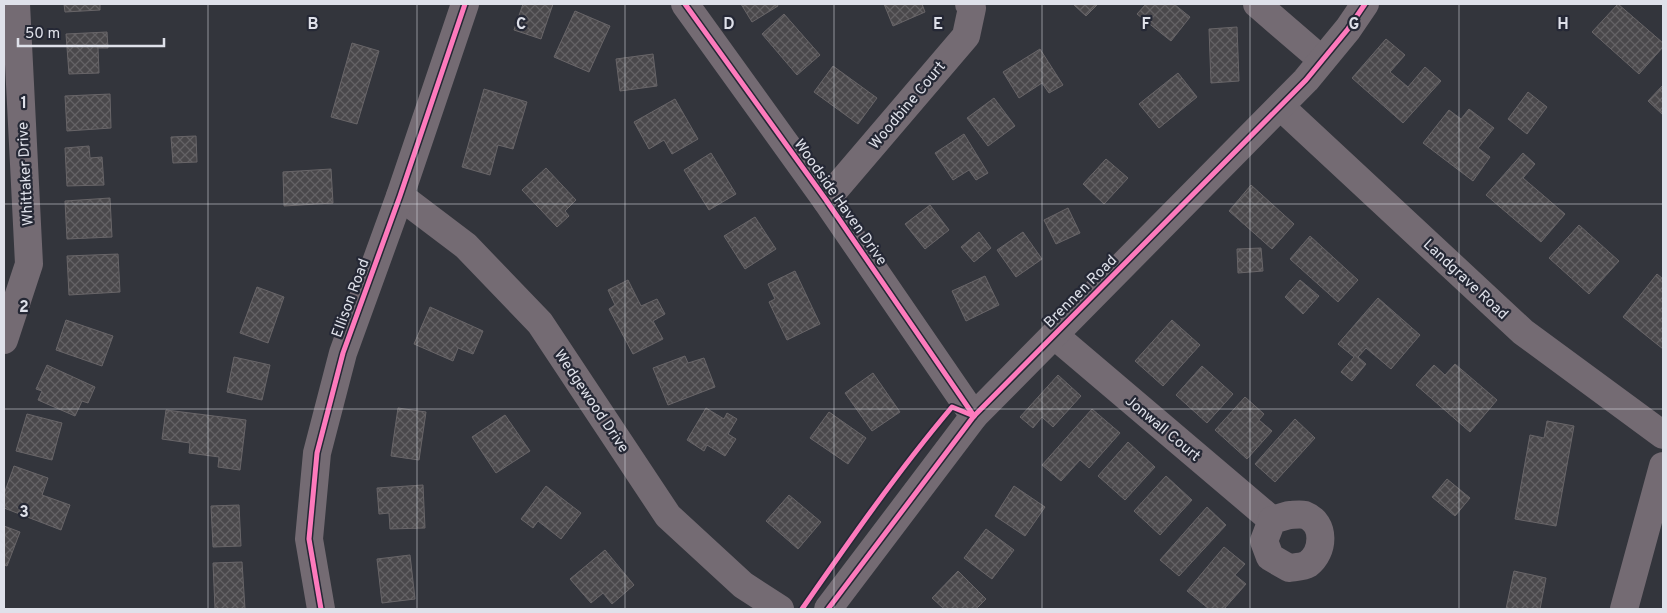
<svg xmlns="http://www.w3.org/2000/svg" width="1667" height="613" font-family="Overpass,sans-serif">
	<defs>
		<pattern id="building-cross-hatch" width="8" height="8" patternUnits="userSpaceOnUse" patternTransform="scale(1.25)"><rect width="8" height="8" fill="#4a484b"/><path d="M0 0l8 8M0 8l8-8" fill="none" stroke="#646265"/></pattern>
	</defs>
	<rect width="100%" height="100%" fill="#33353c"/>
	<g fill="url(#building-cross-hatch)" stroke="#686568">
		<polygon points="64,4 100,4 100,10 65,12"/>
		<polygon points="523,4 553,4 541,39 514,30"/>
		<polygon points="741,4 777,4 778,6 752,22"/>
		<polygon points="884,4 922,4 925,12 893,26"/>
		<polygon points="1075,4 1098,4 1086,16 1074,5"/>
		<polygon points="1146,4 1174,4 1190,17 1171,41 1137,14"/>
		<polygon points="1618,4 1663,43 1663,47 1639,74 1592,32"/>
		<polygon points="575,11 610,26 589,72 554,57"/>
		<polygon points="784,14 820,55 797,75 762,34"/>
		<polygon points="1237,27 1239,81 1211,83 1209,29"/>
		<polygon points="107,32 108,48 98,48 99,73 69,74 66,34"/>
		<polygon points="1386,39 1405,55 1390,72 1408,87 1425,67 1441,81 1403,123 1352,78"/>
		<polygon points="352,43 379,51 357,124 331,117"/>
		<polygon points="1040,49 1063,85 1049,93 1042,83 1019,98 1003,72"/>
		<polygon points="653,54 657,86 620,91 616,59"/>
		<polygon points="833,66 877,98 858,124 814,92"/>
		<polygon points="1178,73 1197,97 1159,128 1139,104"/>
		<polygon points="1663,85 1663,115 1648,101"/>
		<polygon points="484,89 527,102 513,149 498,145 490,175 462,167"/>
		<polygon points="1528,92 1547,107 1527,134 1508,119"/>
		<polygon points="110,94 111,128 67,131 65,96"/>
		<polygon points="994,98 1015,126 988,146 967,118"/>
		<polygon points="675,99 698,139 672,154 664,140 649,149 634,122"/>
		<polygon points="1469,109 1494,128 1478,148 1490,157 1473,181 1423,143 1449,110 1461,119"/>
		<polygon points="964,134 988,173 976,180 969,170 953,180 935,153"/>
		<polygon points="196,136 197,162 173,163 171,137"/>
		<polygon points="89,146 90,158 102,157 104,185 67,186 65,148"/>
		<polygon points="711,153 736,194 709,210 684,170"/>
		<polygon points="1523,153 1535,164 1523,178 1565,214 1541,242 1486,195"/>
		<polygon points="1106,159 1128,178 1104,204 1083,184"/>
		<polygon points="546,168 576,200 565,211 569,216 557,227 522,190"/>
		<polygon points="331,169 333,203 284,206 283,172"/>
		<polygon points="1251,185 1294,224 1272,249 1229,211"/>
		<polygon points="110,198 112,237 67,239 65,201"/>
		<polygon points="930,205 949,230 925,249 905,224"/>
		<polygon points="1068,208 1080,233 1056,244 1044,220"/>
		<polygon points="755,217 776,249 745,269 724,236"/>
		<polygon points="1579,225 1619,261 1589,294 1549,258"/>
		<polygon points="979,232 991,248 974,262 961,247"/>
		<polygon points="1023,232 1042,259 1016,277 997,250"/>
		<polygon points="1310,236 1358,280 1338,302 1290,259"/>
		<polygon points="1261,248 1263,271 1238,273 1237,249"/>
		<polygon points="118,254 120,292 69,295 67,256"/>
		<polygon points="795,271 820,324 787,340 769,302 775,299 768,284"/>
		<polygon points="1657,274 1663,279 1663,349 1623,317"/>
		<polygon points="985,276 999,305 966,321 952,291"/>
		<polygon points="628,280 641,306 657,299 665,314 653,321 663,339 633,354 609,309 615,305 608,290"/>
		<polygon points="1300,280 1319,296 1303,314 1285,297"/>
		<polygon points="257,287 284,297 268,343 240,333"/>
		<polygon points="1378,298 1420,335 1391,369 1366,348 1358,357 1366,364 1352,381 1341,372 1354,357 1338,344"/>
		<polygon points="430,307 483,331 473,354 458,348 453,361 414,344"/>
		<polygon points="66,320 113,336 102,366 56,350"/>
		<polygon points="1172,320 1200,345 1163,386 1135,361"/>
		<polygon points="685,356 688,363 704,358 715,387 668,405 653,368"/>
		<polygon points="234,357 270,365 262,400 227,392"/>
		<polygon points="1455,364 1497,400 1470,432 1416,385 1434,365 1445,375"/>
		<polygon points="47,365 95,387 88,403 82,401 75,416 38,400 42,391 36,389"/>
		<polygon points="1202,366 1233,394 1207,423 1176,395"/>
		<polygon points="873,373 900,412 872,431 845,393"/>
		<polygon points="1058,375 1081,396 1053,427 1042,417 1033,428 1020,417"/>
		<polygon points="1245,397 1264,414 1259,420 1272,431 1247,459 1215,430"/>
		<polygon points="398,408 426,412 419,460 391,456"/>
		<polygon points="706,408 724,419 727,413 737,419 728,434 736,439 725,456 707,445 704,451 687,440"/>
		<polygon points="1092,409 1120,433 1089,468 1080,460 1061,481 1042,465"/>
		<polygon points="166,410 246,420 240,470 218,467 219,457 189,453 190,443 162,439"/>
		<polygon points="829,412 866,438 848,464 810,438"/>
		<polygon points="27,414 62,423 52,460 16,451"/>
		<polygon points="505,415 530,451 496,473 472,437"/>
		<polygon points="1295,419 1315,438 1275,482 1255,464"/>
		<polygon points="1547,421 1574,426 1556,526 1515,519 1530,435 1544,438"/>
		<polygon points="1128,442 1155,467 1125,500 1098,476"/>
		<polygon points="14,466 48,478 42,495 70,505 61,530 4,508 4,494"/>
		<polygon points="1166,476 1192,500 1160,535 1134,511"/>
		<polygon points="1447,479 1470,498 1455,516 1432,497"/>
		<polygon points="423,485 425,528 390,529 389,513 379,514 377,488"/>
		<polygon points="546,486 581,513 561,539 538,521 533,528 521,519"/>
		<polygon points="1014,486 1045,507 1025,536 995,516"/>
		<polygon points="789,495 821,522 798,549 766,521"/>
		<polygon points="239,505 241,546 213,547 211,506"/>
		<polygon points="1207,507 1226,525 1179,576 1160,560"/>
		<polygon points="4,526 20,532 7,566 4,565"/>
		<polygon points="986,529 1014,550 992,579 964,558"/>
		<polygon points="1224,547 1245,564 1235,575 1246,584 1224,609 1209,609 1187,591"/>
		<polygon points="605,550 634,585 612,604 603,593 591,603 570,579"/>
		<polygon points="410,555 415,599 382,603 377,559"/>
		<polygon points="242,562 245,609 215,609 213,563"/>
		<polygon points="958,571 986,599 976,609 944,609 932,598"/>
		<polygon points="1514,571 1546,578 1540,609 1506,609"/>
	</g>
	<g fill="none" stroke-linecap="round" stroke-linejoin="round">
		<g stroke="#746b73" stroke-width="28">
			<polyline points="685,4 826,200 974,416"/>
			<polyline points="1257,4 1322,60"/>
			<polyline points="1281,107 1523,332 1663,435"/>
			<polyline points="400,196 466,246 540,323 668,516 743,585 780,609"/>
			<polyline points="826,200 966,36 972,8 969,4"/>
			<polyline points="1054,335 1272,520"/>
			<polyline points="4,340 29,264 16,4"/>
			<path d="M1289,515C1293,515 1300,514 1305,515C1326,523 1324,552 1308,564C1303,567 1295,567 1289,568L1270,557L1264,541L1272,520Z"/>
			<polyline points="321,609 309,539 317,453 343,353 400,196 465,4"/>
			<polyline points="828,609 974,416 1306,80 1348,29 1365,4"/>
			<polyline points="1624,609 1663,466"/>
		</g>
		<g stroke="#252835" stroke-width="8">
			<g id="cycleway">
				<polyline points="685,4 826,200 974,416"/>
				<polyline points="321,609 309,539 317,453 343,353 400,196 465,4"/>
				<path d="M802,609C850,540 898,471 952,407L974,416"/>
				<polyline points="828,609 974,416 1306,80 1348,29 1365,4"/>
			</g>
		</g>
		<use href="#cycleway" stroke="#fd7abc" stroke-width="5"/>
	</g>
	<path fill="none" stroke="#dfe1ea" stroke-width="1" stroke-opacity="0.55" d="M208,4V609M417,4V609M625,4V609M834,4V609M1042,4V609M1250,4V609M1459,4V609M4,204H1663M4,409H1663"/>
	<g text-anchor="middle" stroke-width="4.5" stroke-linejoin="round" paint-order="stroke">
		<g font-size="15" fill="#dfe1ea" stroke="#252835">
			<text transform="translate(907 105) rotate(-50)" y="5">Woodbine Court</text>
			<text transform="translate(25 174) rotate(-93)" y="5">Whittaker Drive</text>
			<text transform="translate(841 202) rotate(55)" y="5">Woodside Haven Drive</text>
			<text transform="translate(1466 279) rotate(43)" y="5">Landgrave Road</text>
			<text transform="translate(1080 291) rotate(-45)" y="5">Brennen Road</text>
			<text transform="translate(350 298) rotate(-70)" y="5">Ellison Road</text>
			<text transform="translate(592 401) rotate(56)" y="5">Wedgewood Drive</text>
			<text transform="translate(1163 428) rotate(40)" y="5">Jonwall Court</text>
		</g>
	</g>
	<g font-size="16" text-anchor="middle" font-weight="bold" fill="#dfe1ea" stroke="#252835" stroke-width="4.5" stroke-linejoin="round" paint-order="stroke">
		<text x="313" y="29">B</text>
		<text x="521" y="29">C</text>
		<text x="729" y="29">D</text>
		<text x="938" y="29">E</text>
		<text x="1146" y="29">F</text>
		<text x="1354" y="29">G</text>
		<text x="1563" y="29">H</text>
		<text x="24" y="108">1</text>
		<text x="24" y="312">2</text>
		<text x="24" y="517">3</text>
	</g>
	<rect width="1667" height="613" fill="none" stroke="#dfe1ea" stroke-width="10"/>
	<path d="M18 38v8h146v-8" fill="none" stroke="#dfe1ea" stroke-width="2.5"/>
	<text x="25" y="38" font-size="15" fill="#dfe1ea" stroke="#252835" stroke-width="4" paint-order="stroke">50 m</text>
</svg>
